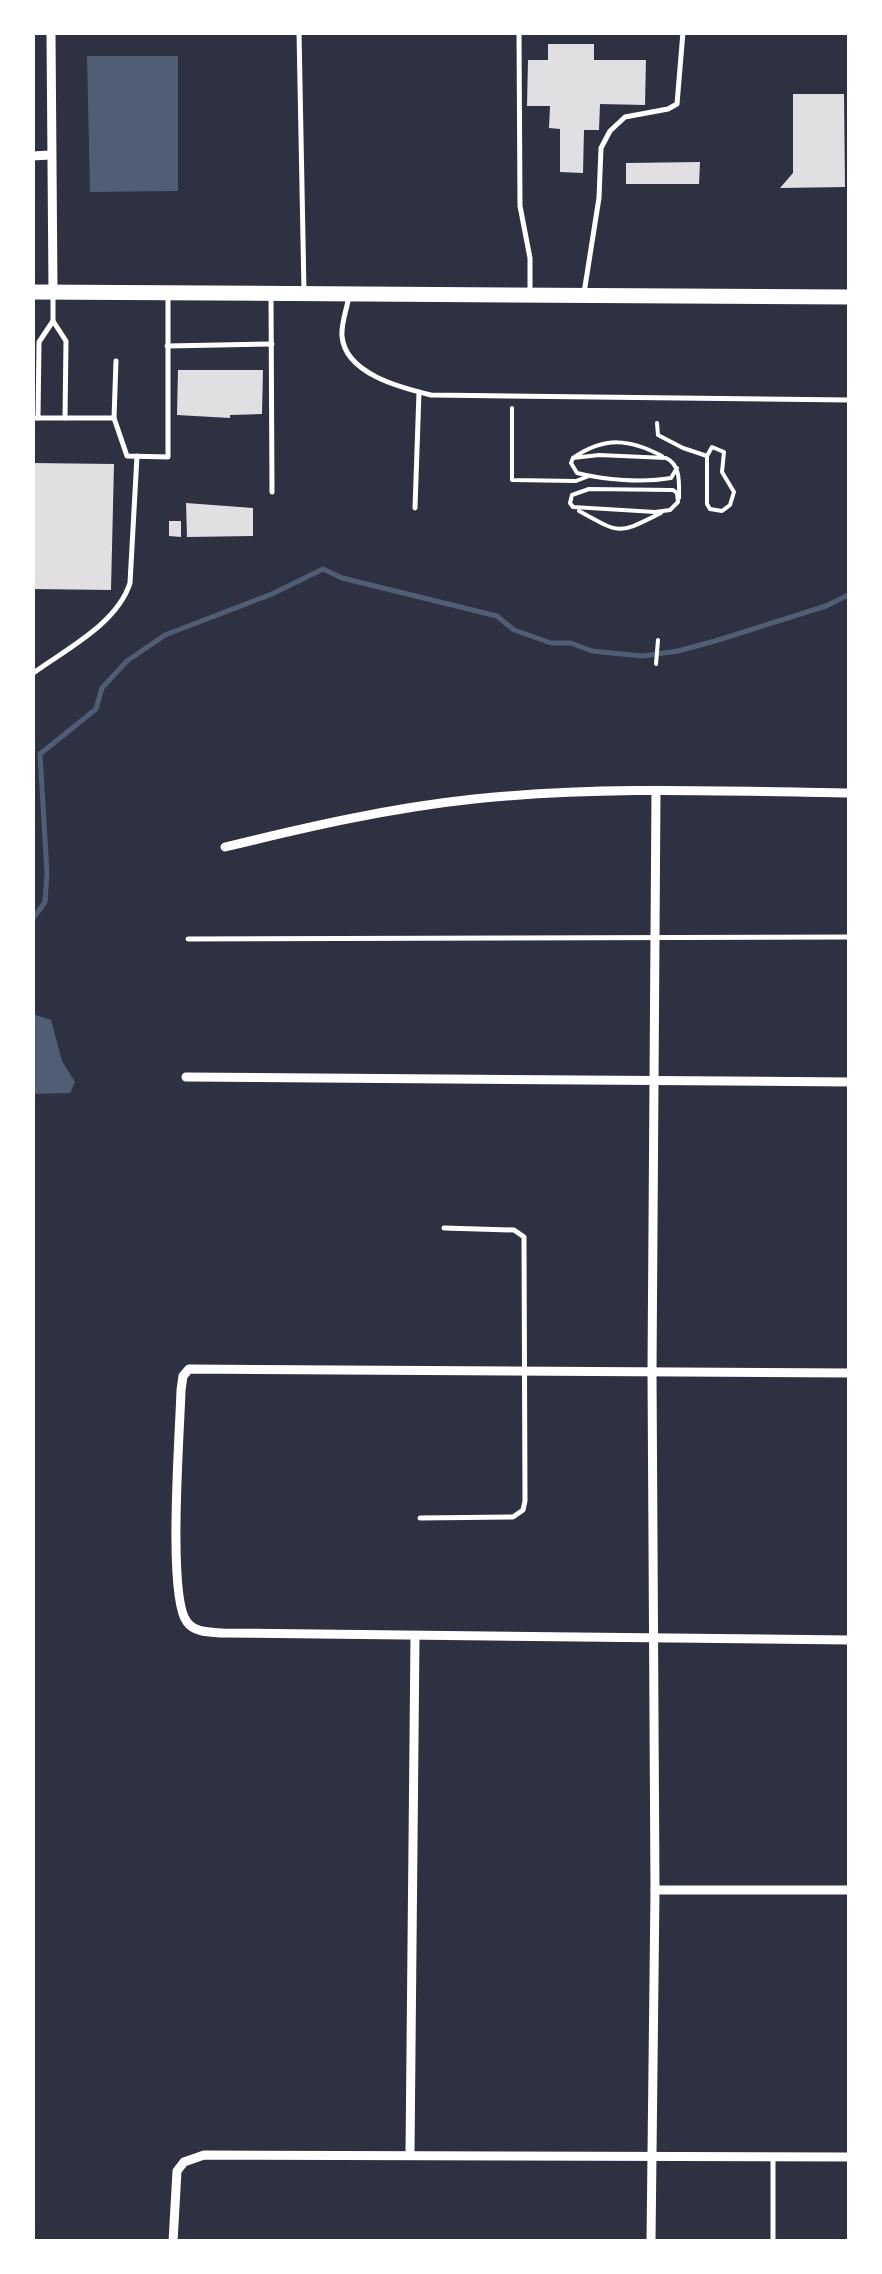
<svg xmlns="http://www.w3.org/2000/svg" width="882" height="2274" font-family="Cabin,sans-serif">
	<rect width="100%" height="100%" fill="#2d3142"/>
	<g fill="#4f5d75">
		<polygon points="87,56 178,56 178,191 90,192"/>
		<polygon points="33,1014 51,1020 62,1061 75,1082 70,1093 33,1094"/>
	</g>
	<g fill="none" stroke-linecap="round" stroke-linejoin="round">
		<polyline stroke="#4f5d75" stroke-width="5" points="32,920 45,902 47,873 40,754 96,709 102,688 127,661 165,635 272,594 323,569 342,578 497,616 514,630 551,643 571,643 592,651 642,656 678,651 715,641 826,606 850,594"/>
	</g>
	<g fill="#e0e0e3">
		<polygon points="548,44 594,44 594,60 646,60 645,105 600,104 599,130 584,130 583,173 560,172 560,129 549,128 550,106 527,106 528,60 548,60"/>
		<polygon points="793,94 844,94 845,187 780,188 793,173"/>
		<polygon points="700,162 699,184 626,184 626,163"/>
		<polygon points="178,370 263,370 262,414 230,415 230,418 177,415"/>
		<polygon points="32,463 114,464 111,590 32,589"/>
		<polygon points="186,503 253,508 253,536 187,537"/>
		<polygon points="169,521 181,521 181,537 169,536"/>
	</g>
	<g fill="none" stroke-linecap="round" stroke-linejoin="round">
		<g stroke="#fff" stroke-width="4">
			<polyline points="512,408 512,480 576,481 589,476"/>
			<polyline points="657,423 658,435 683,448 707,456"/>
			<polygon points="712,447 724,452 722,472 734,492 730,505 722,511 710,509 707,504 707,456"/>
			<path d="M573,458C605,436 630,439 662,456"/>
			<path d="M677,468L671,478C642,483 605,480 577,473L571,463L573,458L599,455L666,458C681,465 679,483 679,498"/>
			<polygon points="589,489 673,490 677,493 678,502 670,510 655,512 573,507 570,503 572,495"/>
			<path d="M579,511C622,535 618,534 661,513"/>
			<polyline points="656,664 658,640"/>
		</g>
		<g stroke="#fff" stroke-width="5">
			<polyline points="299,32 304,291"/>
			<polyline points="519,32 520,206 530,258 530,292"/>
			<polyline points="584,293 599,198 601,148 610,131 625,117 668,109 677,104 683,32"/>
			<polyline points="53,295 53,321 66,341 65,418"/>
			<path d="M349,296C347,309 341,323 342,336C345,374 402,388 431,395L850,400"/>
			<polyline points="271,297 272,492"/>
			<polyline points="167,346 272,344"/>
			<polyline points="32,418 114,418 116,361"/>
			<polyline points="38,418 39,342 53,321"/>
			<polyline points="114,418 127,456 168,457 168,296"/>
			<polyline points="415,508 419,392"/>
			<path d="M32,674C66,649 117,624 130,583L137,456"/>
			<polyline points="188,939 850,937"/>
			<polyline points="420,1518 513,1517 523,1510 525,1501 524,1237 514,1230 444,1228"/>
			<polyline points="773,2157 773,2242"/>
		</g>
		<g stroke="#fff" stroke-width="9">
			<polyline points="51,32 53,292"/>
			<polyline points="32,156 50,155"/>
			<path d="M225,847C307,827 389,808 474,799C598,786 725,791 850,793"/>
			<polyline points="186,1077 850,1082"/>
			<path d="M850,1373L189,1369L183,1376L181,1390C180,1431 167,1597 187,1622C195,1633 211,1632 223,1633L850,1640"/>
			<polyline points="655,1890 850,1890"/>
			<polyline points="410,2154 415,1636"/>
			<polyline points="173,2242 177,2171 184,2162 204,2155 850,2157"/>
			<polyline points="651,2242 655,1890 652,1371 656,791"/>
		</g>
		<polyline stroke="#fff" stroke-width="15" points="32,292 850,297"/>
	</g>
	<rect width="882" height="2274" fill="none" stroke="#ffffff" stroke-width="70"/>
</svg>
